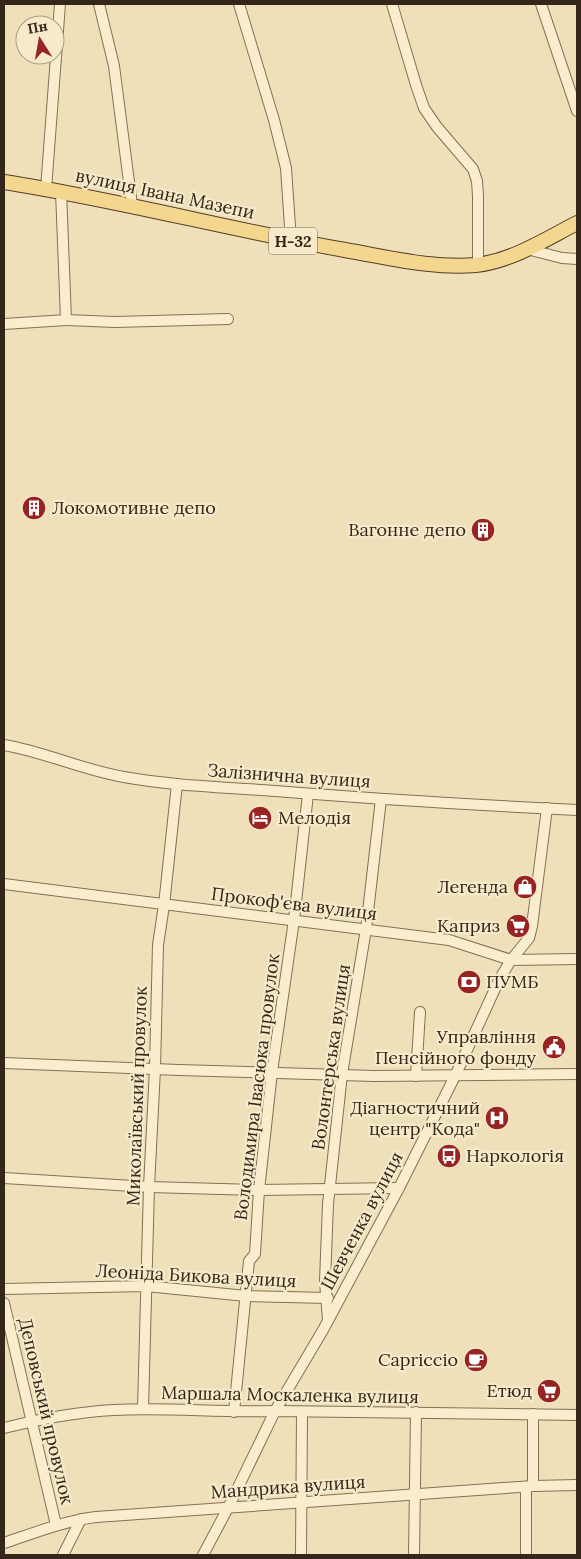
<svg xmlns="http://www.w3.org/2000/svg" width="581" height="1559" font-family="Lora,serif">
	<rect width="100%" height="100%" fill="#efe0ba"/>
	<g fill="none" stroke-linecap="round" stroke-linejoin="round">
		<g stroke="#866f54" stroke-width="12">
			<g id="minor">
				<polyline points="99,4 114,66 132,205"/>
				<polyline points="239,4 274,120 286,168 291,241"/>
				<polyline points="392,4 416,85 424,108 437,127 473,169 477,181 478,196 478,265"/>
				<polyline points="541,4 577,111"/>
				<polyline points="46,189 60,4"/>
				<polyline points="527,249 562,258 577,259"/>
				<polyline points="66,320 115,322 228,319"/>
				<polyline points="4,324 66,320 61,191"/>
				<path d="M4,745C45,752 83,770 124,777C174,786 225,787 275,791C376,799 476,805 577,810"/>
				<polyline points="4,884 449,940 511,960 577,959"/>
				<polyline points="4,1063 179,1070 374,1076 577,1074"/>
				<polyline points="416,1076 420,1012"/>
				<polyline points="4,1178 149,1187 259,1190 399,1188"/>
				<polyline points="4,1289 146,1286 246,1296 328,1298"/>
				<polyline points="4,1303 56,1525"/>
				<polyline points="328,1320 325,1281 328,1204 342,1074 366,929 381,799"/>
				<polyline points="143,1409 149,1187 155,1069 158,945 164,905 177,784"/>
				<polyline points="234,1412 249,1261 255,1254 259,1190 272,1072 294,920 308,794"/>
				<path d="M4,1428C40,1419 77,1412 114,1410C167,1407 221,1413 275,1411L577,1415"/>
				<polyline points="533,1486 533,1414"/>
				<polyline points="526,1487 526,1555"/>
				<path d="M4,1543C34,1533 64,1521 96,1517L533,1486L577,1485"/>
				<polyline points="63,1555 81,1519"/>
				<polyline points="203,1555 229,1506 275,1411 323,1330 399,1188 456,1074 499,980 511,960 529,938 532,926 547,808"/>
				<polyline points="301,1555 302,1412"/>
				<polyline points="414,1555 416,1412"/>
			</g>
		</g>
		<g stroke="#533d29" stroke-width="16">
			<path id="major" d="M4,182C119,200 231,230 345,250C387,257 433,269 476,265C512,261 546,239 577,223"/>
		</g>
		<use href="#minor" stroke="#faedcd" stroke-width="10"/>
		<use href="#major" stroke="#f5d68f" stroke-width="14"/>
	</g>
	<defs>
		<g id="building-disc" transform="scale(1.25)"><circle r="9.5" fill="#972322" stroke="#f6eaca"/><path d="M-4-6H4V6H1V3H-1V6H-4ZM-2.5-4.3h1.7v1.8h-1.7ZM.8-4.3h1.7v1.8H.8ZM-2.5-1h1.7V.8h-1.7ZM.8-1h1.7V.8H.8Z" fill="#fff"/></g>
		<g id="hotel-disc" transform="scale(1.25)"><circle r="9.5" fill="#972322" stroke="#f6eaca"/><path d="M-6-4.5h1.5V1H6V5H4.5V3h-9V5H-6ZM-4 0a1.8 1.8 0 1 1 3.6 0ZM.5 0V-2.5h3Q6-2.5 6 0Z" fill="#fff"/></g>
		<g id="shop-disc" transform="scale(1.25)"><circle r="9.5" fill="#972322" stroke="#f6eaca"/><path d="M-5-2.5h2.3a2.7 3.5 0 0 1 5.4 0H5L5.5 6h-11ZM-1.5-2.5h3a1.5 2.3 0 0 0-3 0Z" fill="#fff"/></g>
		<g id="supermarket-disc" transform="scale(1.25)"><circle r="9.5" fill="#972322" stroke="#f6eaca"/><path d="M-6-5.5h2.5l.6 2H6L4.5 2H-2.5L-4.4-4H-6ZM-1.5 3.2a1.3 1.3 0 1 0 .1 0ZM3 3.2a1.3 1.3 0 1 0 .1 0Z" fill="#fff"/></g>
		<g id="bank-disc" transform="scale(1.25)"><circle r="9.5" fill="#972322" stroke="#f6eaca"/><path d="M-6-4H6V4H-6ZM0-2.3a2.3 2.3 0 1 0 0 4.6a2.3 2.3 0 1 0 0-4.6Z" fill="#fff"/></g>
		<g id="civic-disc" transform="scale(1.25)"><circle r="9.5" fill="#972322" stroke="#f6eaca"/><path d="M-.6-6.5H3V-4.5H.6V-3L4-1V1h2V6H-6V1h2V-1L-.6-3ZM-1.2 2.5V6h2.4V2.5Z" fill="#fff"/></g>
		<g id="hospital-disc" transform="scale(1.25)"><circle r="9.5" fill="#972322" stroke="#f6eaca"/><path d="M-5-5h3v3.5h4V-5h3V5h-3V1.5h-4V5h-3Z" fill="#fff"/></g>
		<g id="bus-disc" transform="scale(1.25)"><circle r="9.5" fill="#972322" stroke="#f6eaca"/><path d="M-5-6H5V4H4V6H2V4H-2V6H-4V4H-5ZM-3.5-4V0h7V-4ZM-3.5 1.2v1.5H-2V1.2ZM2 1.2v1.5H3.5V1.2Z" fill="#fff"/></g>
		<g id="cafe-disc" transform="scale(1.25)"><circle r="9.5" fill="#972322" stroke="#f6eaca"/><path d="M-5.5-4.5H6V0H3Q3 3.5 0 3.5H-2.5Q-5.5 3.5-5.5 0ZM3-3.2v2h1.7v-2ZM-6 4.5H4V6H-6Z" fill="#fff"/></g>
	</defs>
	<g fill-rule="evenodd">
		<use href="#building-disc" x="34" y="508"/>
		<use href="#building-disc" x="483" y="530"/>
		<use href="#hotel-disc" x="260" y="818"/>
		<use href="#shop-disc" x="525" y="887"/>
		<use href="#supermarket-disc" x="518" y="926"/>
		<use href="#bank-disc" x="469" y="982"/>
		<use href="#civic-disc" x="554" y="1047"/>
		<use href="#hospital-disc" x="497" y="1118"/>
		<use href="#bus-disc" x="449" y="1156"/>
		<use href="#cafe-disc" x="476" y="1360"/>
		<use href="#supermarket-disc" x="549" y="1391"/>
	</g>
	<g text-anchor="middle" stroke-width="4.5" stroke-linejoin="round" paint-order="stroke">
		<rect fill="#f6eaca" stroke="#6e624f" stroke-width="1" x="269" y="227.5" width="48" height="27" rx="4"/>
		<g font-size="16" font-weight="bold" fill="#34271a">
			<text x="293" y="247">Н-32</text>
		</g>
		<g font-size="18" fill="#34271a" stroke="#f6eaca">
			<text transform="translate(165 194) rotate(12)" y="6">вулиця Івана Мазепи</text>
			<text transform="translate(289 776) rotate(4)" y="6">Залізнична вулиця</text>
			<text transform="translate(294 904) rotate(7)" y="6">Прокоф'єва вулиця</text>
			<text transform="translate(331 1057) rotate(-82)" y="6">Волонтерська вулиця</text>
			<text transform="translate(257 1087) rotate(-83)" y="6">Володимира Івасюка провулок</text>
			<text transform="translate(137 1096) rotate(-88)" y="6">Миколаївський провулок</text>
			<text transform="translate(362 1221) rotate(-62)" y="6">Шевченка вулиця</text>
			<text transform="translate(196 1276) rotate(3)" y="6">Леоніда Бикова вулиця</text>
			<text transform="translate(290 1395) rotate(1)" y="6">Маршала Москаленка вулиця</text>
			<text transform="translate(46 1411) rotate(77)" y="6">Деповський провулок</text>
			<text transform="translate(288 1487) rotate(-4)" y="6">Мандрика вулиця</text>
		</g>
		<g font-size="18" fill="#34271a" stroke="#f6eaca" text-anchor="end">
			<text x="52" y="514" text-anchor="start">Локомотивне депо</text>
			<text x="466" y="536">Вагонне депо</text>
			<text x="278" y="824" text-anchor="start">Мелодія</text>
			<text x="508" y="893">Легенда</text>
			<text x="500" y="932">Каприз</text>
			<text x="486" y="988" text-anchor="start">ПУМБ</text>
			<text x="536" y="1043">Управління<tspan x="536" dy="21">Пенсійного фонду</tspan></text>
			<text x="480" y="1114">Діагностичний<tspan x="480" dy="21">центр "Кода"</tspan></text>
			<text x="466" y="1162" text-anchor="start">Наркологія</text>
			<text x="458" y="1366">Capriccio</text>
			<text x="532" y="1397">Етюд</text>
		</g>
	</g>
	<rect width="581" height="1559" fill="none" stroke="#34271a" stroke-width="10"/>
	<g transform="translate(40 40) rotate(349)"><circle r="24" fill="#f6eaca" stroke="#a89c84"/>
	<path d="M0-4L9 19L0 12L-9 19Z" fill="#972322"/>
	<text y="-8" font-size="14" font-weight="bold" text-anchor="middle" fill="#34271a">Пн</text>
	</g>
</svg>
